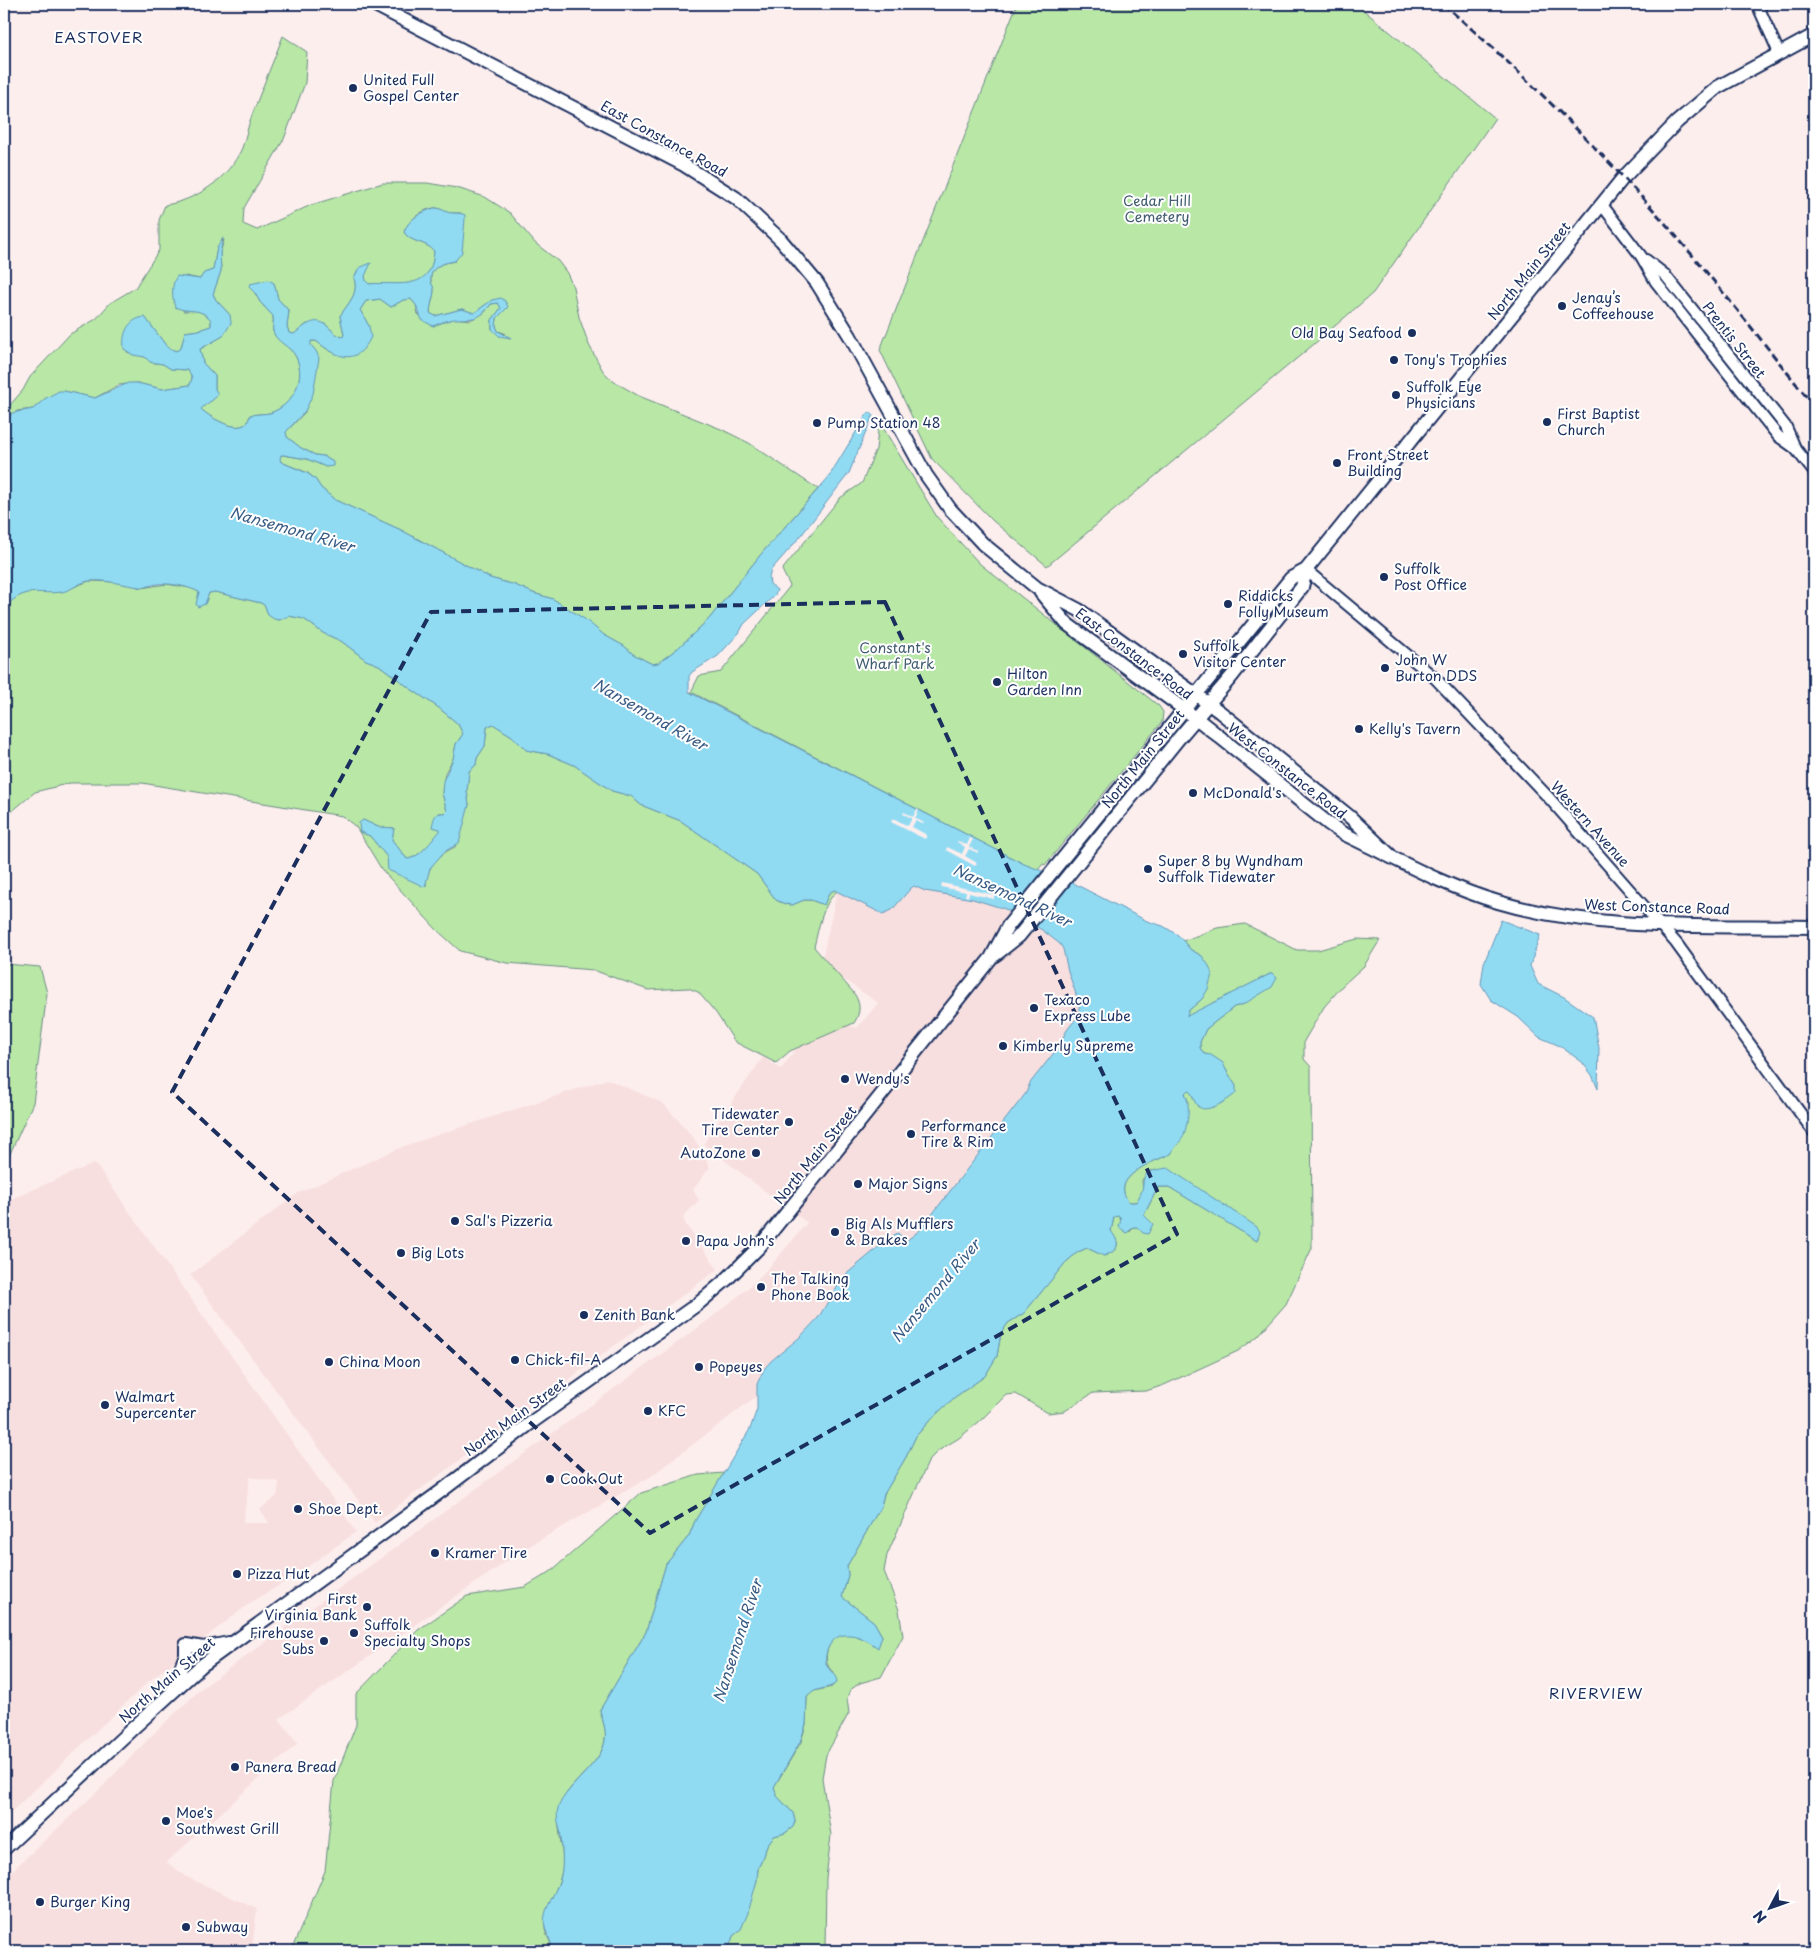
<svg xmlns="http://www.w3.org/2000/svg" width="1818" height="1955" font-family="'Playpen Sans',sans-serif">
	<rect width="100%" height="100%" fill="#fdeeee"/>
	<filter id="ink" filterUnits="userSpaceOnUse"><feTurbulence type="fractalNoise" baseFrequency=".02" numOctaves="2"/><feDisplacementMap in="SourceGraphic" scale="10" xChannelSelector="R" yChannelSelector="G"/><feConvolveMatrix kernelMatrix="1 2 1 2 8 2 1 2 1" color-interpolation-filters="sRGB"/></filter>
	<g filter="url(#ink)">
		<g fill="#f8dfdf" fill-rule="evenodd">
			<polygon points="914,886 924,890 973,899 1005,909 1042,930 1060,944 1063,949 1068,971 1079,1003 1079,1015 1067,1030 1057,1049 1030,1083 1026,1093 920,1230 906,1241 873,1253 844,1276 818,1318 800,1337 771,1361 764,1369 757,1384 757,1396 650,1477 526,1548 279,1719 298,1743 167,1862 185,1876 257,1909 252,1951 4,1951 4,1878 102,1787 154,1733 203,1687 707,1321 748,1288 772,1264 807,1223 703,1144 763,1057 781,1069 821,1015 857,1028 878,1003 821,964 837,891 883,914 892,910 911,888"/>
			<polygon points="607,1079 663,1103 694,1138 710,1167 693,1190 699,1200 683,1217 685,1223 718,1269 375,1523 190,1275 298,1193 404,1146"/>
			<path d="M95,1163L356,1532L292,1578L253,1601L149,1681L4,1819V1202ZM250,1477L279,1482L277,1496L260,1509L269,1523H243Z"/>
		</g>
		<g fill="#b8e7a6" stroke="#6a8b82">
			<polygon points="1017,4 1356,4 1495,118 1373,293 1313,345 1047,566 993,521 932,459 880,350"/>
			<path d="M283,36L307,52L305,83L284,139L244,208L243,224L257,230L311,205L383,183H427L457,188L485,197L510,213L535,243L558,261L567,273L573,287L579,317L589,345L603,371L613,381L639,396L721,429L749,443L818,489L762,553L709,619L678,648L658,663L652,664L633,654L624,646L604,635L585,620L553,599L533,593L515,585L490,578L401,530L335,500L321,488L315,479L308,473L281,462L279,459L281,455H283L307,459L326,467L333,462L323,456L315,455L301,448L287,437L286,432L305,412L316,351L310,345L311,341H316L331,352L369,326L360,310L366,301L380,299L391,307L403,300L411,299L416,305L418,314L433,326L455,318L470,320L484,313L491,304L498,303L501,308L492,320V329L506,334L498,331L496,326L497,318L505,301L492,300L474,313L462,309L435,316L430,313C430,305 434,296 434,290C433,287 432,285 431,282C429,266 443,263 455,261L461,213C457,213 453,213 449,213C444,212 440,207 434,208C422,209 408,221 404,232C410,243 426,241 434,251C432,295 396,281 369,284L366,281L365,276L354,278C359,294 349,302 340,316L344,334L343,337L337,335L325,324H307L294,334L289,333L287,326L289,311L278,299L274,283L249,287L255,293L260,302L273,316C274,322 272,327 273,331C276,342 291,346 296,357C307,379 292,406 270,413C264,414 257,414 250,415C249,419 248,423 244,425C233,431 209,417 201,409L205,404L215,398V376L203,363L200,349L223,336L230,315L216,300L213,294L221,271L220,253L224,240L217,248L213,270L204,273L200,279L185,276L183,311C196,310 202,310 211,320V326L199,330L185,332L181,348L176,351L167,347L145,317L127,352L145,357L150,362L163,364L171,369L188,370L192,378L190,385L162,389L137,383L119,385L95,398L64,391L46,398L33,409L17,411L7,419L8,431L4,434V412L23,390L30,377L70,334L96,319L110,303L135,288L159,250V220L165,205C197,200 228,179 242,148C246,137 248,125 252,115C262,88 273,62 283,36Z"/>
			<polygon points="879,421 937,517 980,564 1159,706 1163,712 1162,722 1045,865 1043,864 1037,871 691,692 699,676 721,672 790,586 782,570 840,498 862,483 876,449"/>
			<path d="M89,581L122,582L141,588L166,584L191,588L199,592L197,603L205,604L209,593L215,592L261,603L265,606L268,615L279,620L289,616L304,619L323,633L341,641L366,660L379,665L411,689L439,708L458,724L463,734L456,744L453,759L445,773L442,793L447,811L446,813H438L441,831C432,840 420,858 407,859L392,840L394,828L378,827L363,820L360,832L370,836L387,857L389,870L426,886C426,867 439,854 455,847L469,805L467,791L469,771L476,765L477,758L485,746L487,727L493,724L512,736L526,750L548,754L574,765L612,791L631,796L641,805L681,821L757,874L776,900L785,904L792,905L804,900H811L824,905L829,893L834,890L837,891C822,905 819,927 814,947L853,992C861,1003 861,1012 854,1023L790,1051L776,1063L735,1042L716,1013L698,992L688,988L648,990L593,970L507,963L460,951L437,930L382,870L356,827L342,816L142,783H70L35,792L4,818V605H7L14,598L23,594L38,591L61,592Z"/>
			<path d="M1245,924L1297,950H1318L1357,939L1380,940L1364,966L1343,985L1324,1007L1304,1041V1059L1311,1067L1312,1248L1286,1304L1257,1337L1238,1351L1164,1385L1146,1391L1093,1393L1065,1411L1048,1413L1016,1394L1006,1395L980,1421L959,1438L938,1451L929,1460L887,1555L884,1571L899,1610L903,1636L881,1677L860,1683L850,1690L847,1698L849,1713L826,1755L822,1778L831,1835L826,1878L825,1951H728L733,1936L741,1929L757,1880L758,1868L764,1856L767,1845L774,1836L785,1833L793,1827L795,1821L793,1813L777,1796L774,1787L801,1742L806,1724L807,1697L814,1691L832,1687L833,1672C820,1662 827,1635 846,1634C858,1634 869,1642 878,1647L882,1636L874,1622L842,1597L848,1575L847,1566L881,1506L884,1494L906,1457L916,1436L932,1418L955,1397L985,1376L997,1356L1001,1333L1008,1323L1024,1313L1066,1262L1078,1252L1087,1248L1104,1256C1119,1250 1121,1244 1111,1232L1114,1217L1118,1216L1130,1232L1133,1227H1138L1143,1233L1144,1215L1158,1187H1169L1257,1241L1151,1170L1142,1180L1143,1193L1136,1202H1129C1108,1177 1154,1161 1171,1154L1174,1147L1182,1139L1188,1101L1185,1093L1188,1090L1191,1092L1198,1107L1236,1086C1226,1071 1223,1058 1204,1054L1200,1048V1042L1206,1029L1234,1007L1244,1004L1272,973L1187,1017L1188,1011L1202,999V956L1191,950L1183,941L1217,928Z"/>
			<polygon points="4,961 6,964 40,967 47,993 33,1103 4,1167"/>
			<path d="M724,1473L695,1521L689,1536L666,1564L646,1632L600,1710C602,1719 607,1731 605,1740C602,1762 573,1780 563,1799C552,1822 566,1847 562,1871C558,1891 545,1906 545,1926C544,1935 552,1940 552,1951H291L325,1871L334,1781L356,1725V1694L418,1630L467,1596L525,1587L550,1572L641,1493L698,1475Z"/>
		</g>
		<g fill="#91dbf2" stroke="#6296b7">
			<path d="M434,208C440,208 442,210 447,212C453,214 459,212 465,215V219L462,252L455,261C443,263 429,266 431,282C432,285 434,287 434,290C434,296 430,305 430,313L435,316L462,309L474,313L492,300L501,298L505,301L508,307L497,318L496,326L498,331L511,338L499,336L492,329V320L501,308L498,303L491,304C479,320 476,318 457,319C449,319 440,323 433,326L422,320L416,305L411,299L403,300L391,307L380,299L366,301L360,310L369,326L371,337C356,368 337,357 316,341H311V345L316,351L319,358L313,394L305,411L286,432L287,437L301,448L315,455L323,456L333,462V466L326,467L307,459L284,455H281L280,459L281,462L307,473L315,479L321,488L335,500L401,530L490,578L515,585L533,593L553,599L586,620L604,635L624,646L633,654L652,664L658,663L678,648L709,619L762,553L828,478L867,414L870,412L873,415L849,473L800,537L771,570L769,578L770,584L777,590L775,595L744,624L739,633L718,656L692,672L689,676V692L1024,864L1073,883L1147,921L1163,926L1178,935L1191,950L1202,956L1209,966L1212,974L1208,989L1202,999L1188,1011L1187,1016L1272,973L1277,978L1272,987L1244,1004L1234,1007L1206,1029L1200,1042V1048L1204,1054L1211,1055L1223,1063L1226,1070L1236,1086V1093C1230,1099 1207,1114 1199,1107C1193,1103 1194,1094 1188,1090L1185,1093C1191,1106 1188,1124 1183,1137C1180,1143 1174,1147 1171,1154C1154,1161 1108,1177 1129,1202H1136C1152,1180 1130,1173 1168,1168L1257,1227L1260,1232L1257,1241L1169,1187H1158L1144,1215L1153,1224L1148,1234L1143,1233L1137,1227H1133L1127,1233L1119,1227L1121,1219L1118,1216L1114,1217L1111,1231C1121,1244 1119,1250 1104,1256L1087,1248L1078,1252L1066,1262L1024,1313L1008,1323L1001,1333L997,1356L985,1376L955,1397L932,1418L916,1436L906,1457L884,1494L881,1506L847,1566L848,1575L842,1597L874,1622L882,1636L878,1648C869,1641 857,1634 846,1635C832,1635 824,1651 826,1663C828,1671 837,1674 837,1683C828,1690 814,1687 807,1697L806,1724L800,1742L774,1787L777,1796L793,1813L795,1821L793,1827L785,1833L774,1836L767,1845L764,1856L758,1868L757,1880L748,1913L741,1929L733,1936L728,1951H552C552,1935 540,1931 546,1911C551,1897 561,1884 562,1869C563,1859 562,1848 561,1838C561,1829 555,1818 558,1808C566,1785 603,1763 605,1740C607,1731 602,1719 600,1710L646,1632L666,1564L689,1536L695,1521L750,1429L757,1409V1384L764,1369L771,1361L800,1337L818,1318L844,1276L892,1236L898,1233L906,1241L920,1230L1026,1093L1030,1083L1057,1049L1067,1030L1079,1015V1003L1068,971L1063,949L1060,944L1042,930L1005,909L973,899L925,891L914,886L911,888L892,910L883,914L834,890L829,893L824,905L811,900H804L792,905L785,904L776,900L757,874L681,821L641,805L631,796L612,791L574,765L548,754L526,750L512,736L493,724L487,727L485,746L477,758L476,765L469,771L467,791L469,805L459,843L444,852L430,868L425,887L388,870L387,857L370,836L360,832L359,823L363,820L378,827L394,828L392,840L407,859C420,858 432,840 440,831V829L432,827C434,818 434,812 445,813L447,811L442,793L443,781L453,759L456,744L463,734L458,724L439,708L411,689L379,665L366,660L341,641L323,633L304,619L289,616L279,620L274,619L268,615L265,606L261,603L215,592L209,593L205,604L198,607L196,604L199,592C187,586 170,583 157,584C151,585 145,588 139,587C125,585 103,579 89,581C79,582 71,591 61,592C38,595 27,586 7,605H4V434L8,430L7,419L12,413L33,409L46,398L59,391H64L95,398L128,383H137L162,389L190,385L192,378L188,370L171,369L163,364L150,362L145,357L133,355L124,349C122,333 128,319 145,317L167,347L176,351L181,348L185,332L199,330L211,326V320C199,306 190,314 175,307C172,297 171,284 177,276L200,279L204,273L213,270L217,248L223,238L220,253L221,271L213,294L216,300L230,315L231,323L223,336L200,349L203,363L215,376V389L218,394C214,401 206,403 201,409C209,417 233,431 244,425C248,423 249,419 250,415C257,414 264,414 270,413C292,406 307,379 296,357C291,346 276,343 273,331C272,327 274,322 273,316L260,302L255,293L249,287L250,284L268,280L274,283L278,299L289,311L287,326L289,333L294,334C303,327 315,316 326,325C332,330 335,335 343,337L344,334L340,316C349,302 359,294 354,278L359,268L371,263L365,276L366,281L369,284C396,281 432,294 434,251C426,241 410,243 404,232C408,219 422,212 434,208Z"/>
			<polygon points="1501,920 1540,935 1530,966 1538,984 1564,997 1593,1017 1599,1048 1598,1089 1592,1075 1582,1062 1560,1046 1539,1037 1518,1017 1491,1000 1481,984 1484,963"/>
		</g>
		<g fill="#fdeeee">
			<polygon points="917,809 919,810 915,818 924,823 923,824 915,821 912,827 927,835 925,839 891,822 893,818 908,826 912,818 903,814 904,812 913,817"/>
			<polygon points="970,838 973,839 969,847 978,851 978,853 969,849 965,856 977,863 975,866 946,850 947,847 962,854 965,847 957,842 958,841 967,845"/>
			<polygon points="942,883 994,895 994,899 969,893 968,897 965,896 966,892 941,887"/>
		</g>
		<g fill="none" stroke-linecap="round" stroke-linejoin="round">
			<g stroke="#1b2f5e" stroke-width="14">
				<g id="minor">
					<polyline points="1757,4 1779,53"/>
					<polyline points="1602,205 1641,256 1656,282 1754,406 1778,436 1795,448"/>
					<polyline points="1646,260 1665,275 1705,325 1786,427 1795,448 1814,472"/>
					<polyline points="1306,570 1436,679 1550,799 1676,943 1814,1132"/>
				</g>
			</g>
			<g stroke="#1b2f5e" stroke-width="16">
				<g id="major">
					<polyline points="373,4 684,165 736,198 781,240 817,283 850,336 926,475 950,509 983,544 1037,588 1079,610 1220,712 1350,817 1391,856"/>
					<path d="M1041,593L1067,624L1196,718L1329,824L1342,833C1393,857 1443,886 1498,902C1600,932 1709,925 1814,927"/>
					<polyline points="995,955 1019,936 1179,738 1232,676 1302,587 1306,570"/>
					<polyline points="173,1688 186,1655 186,1645 203,1648 229,1643"/>
					<polyline points="4,1849 132,1729 201,1666 440,1492 532,1422 699,1303 726,1280 760,1246 991,958 1008,926 1291,578 1306,570 1623,178 1677,122 1718,87 1814,35"/>
				</g>
			</g>
			<use href="#minor" stroke="#fff" stroke-width="10"/>
			<use href="#major" stroke="#fff" stroke-width="12"/>
			<path stroke="#1b2f5e" stroke-width="3" stroke-dasharray="8 4" stroke-linecap="butt" d="M1443,4C1506,58 1565,116 1623,177C1691,249 1752,329 1814,406"/>
		</g>
	</g>
	<path fill="none" stroke="#1b2f5e" stroke-width="4" stroke-dasharray="10 6" stroke-linejoin="round" d="M885,602L1177,1234L650,1533L172,1092L431,612Z"/>
	<g fill="#1b2f5e" stroke="#fff" stroke-width="2">
		<circle cx="353" cy="88" r="5"/>
		<circle cx="1562" cy="306" r="5"/>
		<circle cx="1412" cy="333" r="5"/>
		<circle cx="1394" cy="360" r="5"/>
		<circle cx="1396" cy="395" r="5"/>
		<circle cx="1547" cy="422" r="5"/>
		<circle cx="817" cy="423" r="5"/>
		<circle cx="1337" cy="463" r="5"/>
		<circle cx="1384" cy="577" r="5"/>
		<circle cx="1228" cy="604" r="5"/>
		<circle cx="1183" cy="654" r="5"/>
		<circle cx="1385" cy="668" r="5"/>
		<circle cx="997" cy="682" r="5"/>
		<circle cx="1359" cy="729" r="5"/>
		<circle cx="1193" cy="793" r="5"/>
		<circle cx="1148" cy="869" r="5"/>
		<circle cx="1034" cy="1008" r="5"/>
		<circle cx="1003" cy="1046" r="5"/>
		<circle cx="845" cy="1079" r="5"/>
		<circle cx="789" cy="1122" r="5"/>
		<circle cx="911" cy="1134" r="5"/>
		<circle cx="756" cy="1153" r="5"/>
		<circle cx="858" cy="1184" r="5"/>
		<circle cx="455" cy="1221" r="5"/>
		<circle cx="835" cy="1232" r="5"/>
		<circle cx="686" cy="1241" r="5"/>
		<circle cx="401" cy="1253" r="5"/>
		<circle cx="761" cy="1287" r="5"/>
		<circle cx="584" cy="1315" r="5"/>
		<circle cx="515" cy="1360" r="5"/>
		<circle cx="329" cy="1362" r="5"/>
		<circle cx="699" cy="1367" r="5"/>
		<circle cx="105" cy="1405" r="5"/>
		<circle cx="648" cy="1411" r="5"/>
		<circle cx="550" cy="1479" r="5"/>
		<circle cx="298" cy="1509" r="5"/>
		<circle cx="435" cy="1553" r="5"/>
		<circle cx="237" cy="1574" r="5"/>
		<circle cx="367" cy="1607" r="5"/>
		<circle cx="354" cy="1633" r="5"/>
		<circle cx="324" cy="1641" r="5"/>
		<circle cx="235" cy="1767" r="5"/>
		<circle cx="166" cy="1821" r="5"/>
		<circle cx="40" cy="1902" r="5"/>
		<circle cx="186" cy="1927" r="5"/>
	</g>
	<g text-anchor="middle" stroke-width="4" stroke-linejoin="round" paint-order="stroke">
		<g font-size="14" fill="#1b2f5e" stroke="#fff" text-anchor="start">
			<text x="363" y="85">United Full<tspan x="363" dy="16">Gospel Center</tspan></text>
			<text x="1572" y="303">Jenay’s<tspan x="1572" dy="16">Coffeehouse</tspan></text>
			<text x="1402" y="338" text-anchor="end">Old Bay Seafood</text>
			<text x="1404" y="365">Tony's Trophies</text>
			<text x="1406" y="392">Suffolk Eye<tspan x="1406" dy="16">Physicians</tspan></text>
			<text x="1557" y="419">First Baptist<tspan x="1557" dy="16">Church</tspan></text>
			<text x="827" y="428">Pump Station 48</text>
			<text x="1347" y="460">Front Street<tspan x="1347" dy="16">Building</tspan></text>
			<text x="1394" y="574">Suffolk<tspan x="1394" dy="16">Post Office</tspan></text>
			<text x="1238" y="601">Riddicks<tspan x="1238" dy="16">Folly Museum</tspan></text>
			<text x="1193" y="651">Suffolk<tspan x="1193" dy="16">Visitor Center</tspan></text>
			<text x="1395" y="665">John W<tspan x="1395" dy="16">Burton DDS</tspan></text>
			<text x="1007" y="679">Hilton<tspan x="1007" dy="16">Garden Inn</tspan></text>
			<text x="1369" y="734">Kelly's Tavern</text>
			<text x="1203" y="798">McDonald's</text>
			<text x="1158" y="866">Super 8 by Wyndham<tspan x="1158" dy="16">Suffolk Tidewater</tspan></text>
			<text x="1044" y="1005">Texaco<tspan x="1044" dy="16">Express Lube</tspan></text>
			<text x="1013" y="1051">Kimberly Supreme</text>
			<text x="855" y="1084">Wendy's</text>
			<text x="779" y="1119" text-anchor="end">Tidewater<tspan x="779" dy="16">Tire Center</tspan></text>
			<text x="921" y="1131">Performance<tspan x="921" dy="16">Tire &amp; Rim</tspan></text>
			<text x="746" y="1158" text-anchor="end">AutoZone</text>
			<text x="868" y="1189">Major Signs</text>
			<text x="465" y="1226">Sal's Pizzeria</text>
			<text x="845" y="1229">Big Als Mufflers<tspan x="845" dy="16">&amp; Brakes</tspan></text>
			<text x="696" y="1246">Papa John's</text>
			<text x="411" y="1258">Big Lots</text>
			<text x="771" y="1284">The Talking<tspan x="771" dy="16">Phone Book</tspan></text>
			<text x="594" y="1320">Zenith Bank</text>
			<text x="525" y="1365">Chick-fil-A</text>
			<text x="339" y="1367">China Moon</text>
			<text x="709" y="1372">Popeyes</text>
			<text x="115" y="1402">Walmart<tspan x="115" dy="16">Supercenter</tspan></text>
			<text x="658" y="1416">KFC</text>
			<text x="560" y="1484">Cook Out</text>
			<text x="308" y="1514">Shoe Dept.</text>
			<text x="445" y="1558">Kramer Tire</text>
			<text x="247" y="1579">Pizza Hut</text>
			<text x="357" y="1604" text-anchor="end">First<tspan x="357" dy="16">Virginia Bank</tspan></text>
			<text x="364" y="1630">Suffolk<tspan x="364" dy="16">Specialty Shops</tspan></text>
			<text x="314" y="1638" text-anchor="end">Firehouse<tspan x="314" dy="16">Subs</tspan></text>
			<text x="245" y="1772">Panera Bread</text>
			<text x="176" y="1818">Moe's<tspan x="176" dy="16">Southwest Grill</tspan></text>
			<text x="50" y="1907">Burger King</text>
			<text x="196" y="1932">Subway</text>
		</g>
		<g font-size="14" fill="#1b2f5e" stroke="#fff">
			<text transform="translate(664 139) rotate(29)" y="5">East Constance Road</text>
			<text transform="translate(1529 271) rotate(-51)" y="5">North Main Street</text>
			<text transform="translate(1734 340) rotate(52)" y="5">Prentis Street</text>
			<text transform="translate(1134 654) rotate(37)" y="5">East Constance Road</text>
			<text transform="translate(1143 759) rotate(-51)" y="5">North Main Street</text>
			<text transform="translate(1287 771) rotate(38)" y="5">West Constance Road</text>
			<text transform="translate(1590 824) rotate(48)" y="5">Western Avenue</text>
			<text transform="translate(1657 907) rotate(2)" y="5">West Constance Road</text>
			<text transform="translate(815 1155) rotate(-51)" y="5">North Main Street</text>
			<text transform="translate(515 1417) rotate(-36)" y="5">North Main Street</text>
			<text transform="translate(167 1680) rotate(-41)" y="5">North Main Street</text>
		</g>
		<g font-size="14" fill="#425d70" stroke="#fff">
			<text x="1157" y="206">Cedar Hill<tspan x="1157" dy="16">Cemetery</tspan></text>
			<text x="895" y="653">Constant's<tspan x="895" dy="16">Wharf Park</tspan></text>
		</g>
		<g font-size="15" letter-spacing="1" fill="#1b2f5e" stroke="#fff">
			<text x="99" y="43">EASTOVER</text>
			<text x="1596" y="1699">RIVERVIEW</text>
		</g>
		<g font-size="15" font-style="italic" fill="#385a83" stroke="#fff">
			<text transform="translate(292 530) rotate(16)" y="5">Nansemond River</text>
			<text transform="translate(650 715) rotate(30)" y="5">Nansemond River</text>
			<text transform="translate(1012 896) rotate(25)" y="5">Nansemond River</text>
			<text transform="translate(936 1291) rotate(-50)" y="5">Nansemond River</text>
			<text transform="translate(738 1641) rotate(-72)" y="5">Nansemond River</text>
		</g>
	</g>
	<rect width="1818" height="1955" fill="none" stroke="#fff" stroke-width="20"/>
	<rect x="10" y="10" width="1798" height="1935" fill="none" stroke="#1b2f5e" stroke-width="2" filter="url(#ink)"/>
	<g transform="translate(1770 1908) rotate(229)" stroke="#ffffff" stroke-width="4" paint-order="stroke">
	<path d="M0-4L9 19L0 12L-9 19Z" fill="#1b2f5e"/>
	<text y="-8" font-size="14" font-weight="bold" text-anchor="middle" fill="#1b2f5e">N</text>
	</g>
</svg>
